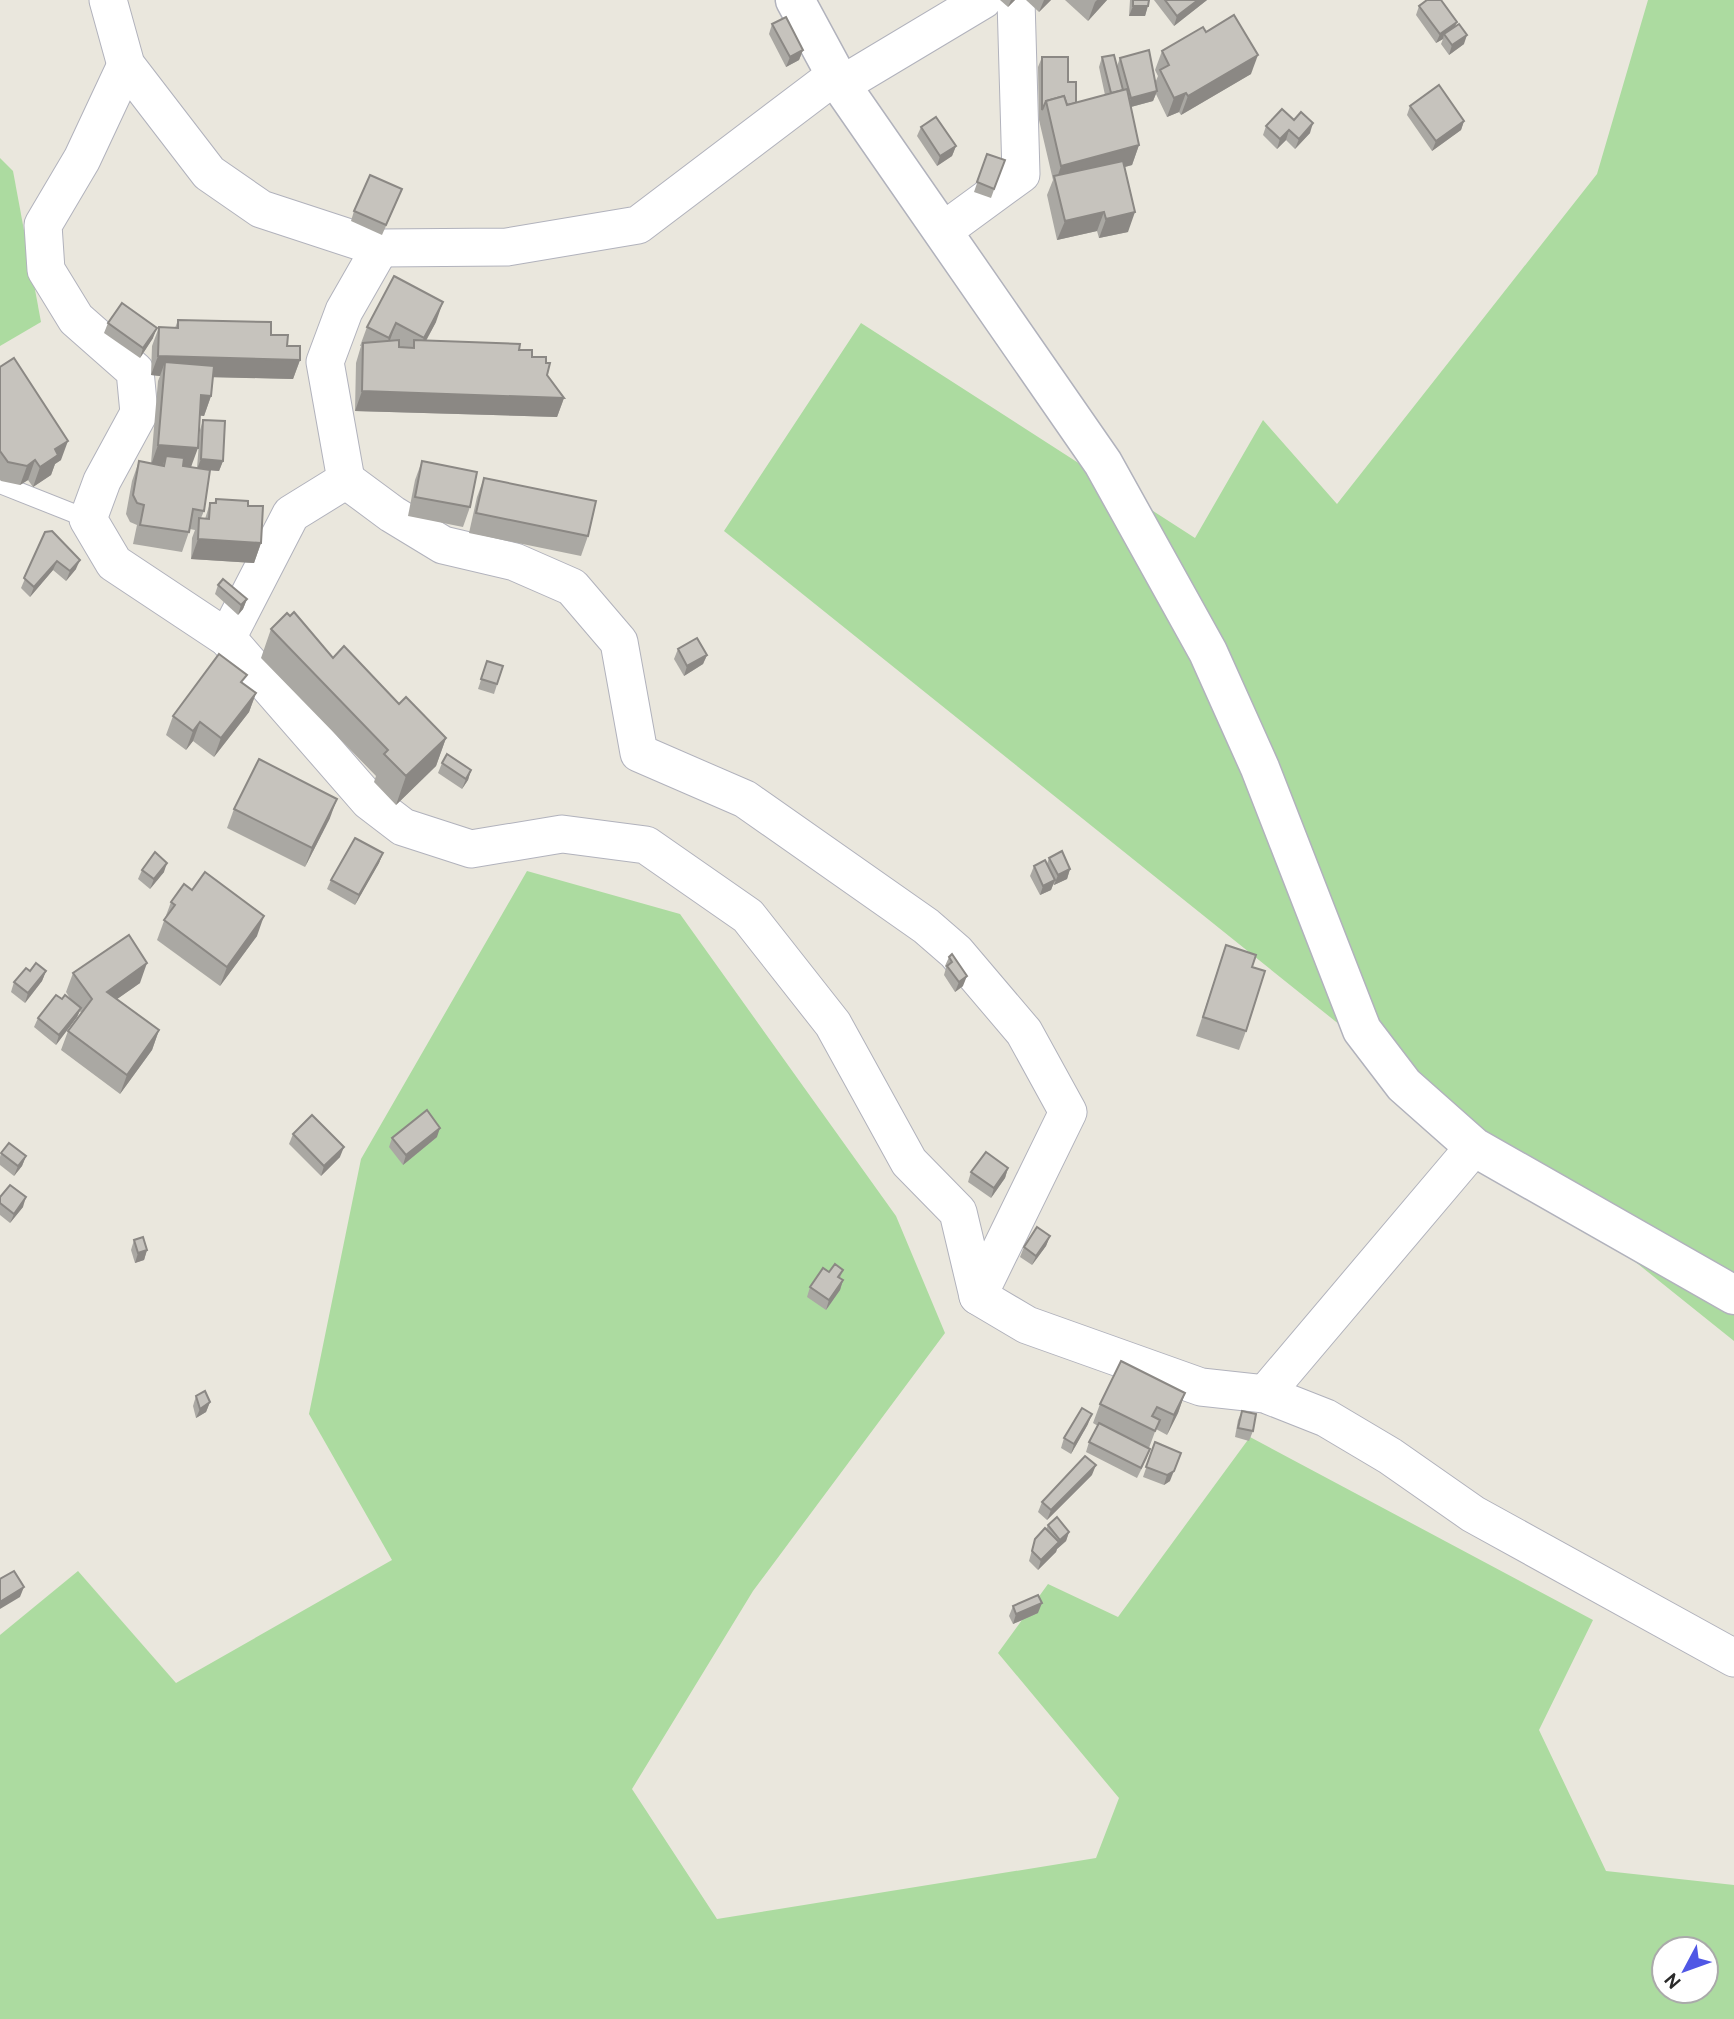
<svg xmlns="http://www.w3.org/2000/svg" width="1734" height="2019" font-family="Overpass,sans-serif">
	<rect width="100%" height="100%" fill="#eae7dd"/>
	<g fill="#acdba0" fill-rule="evenodd">
		<polygon points="1648,0 1734,0 1734,1341 724,531 861,323 1195,538 1263,420 1337,504 1597,174"/>
		<polygon points="0,158 13,171 41,322 0,346"/>
		<path d="M527,871L680,914L896,1216L945,1333L753,1591L632,1789L717,1919L1096,1858L1119,1798L998,1653L1048,1584L1118,1617L1250,1437L1593,1620L1539,1730L1606,1871L1734,1885V2019H0V1635L78,1571L176,1683L392,1560L309,1414L361,1159ZM1664,1949H1706V1991H1664Z"/>
	</g>
	<g fill="none" stroke-linecap="round" stroke-linejoin="round">
		<g stroke="#b1b2bc" stroke-width="20">
			<polyline id="lane" points="0,484 88,519"/>
		</g>
		<g stroke="#b1b2bc" stroke-width="39">
			<g id="street">
				<polyline points="108,0 126,65 209,173 261,209 380,248 507,247 638,225 836,75"/>
				<polyline points="126,65 82,159 43,225 46,270 76,319 135,371 139,413 102,481 88,519 114,563 227,638 369,801 403,827 471,849 562,834 646,845 748,916 833,1024 909,1162 958,1212 978,1296"/>
				<polyline points="841,85 983,0"/>
				<polyline points="943,231 1021,174 1016,0"/>
				<polyline points="346,480 392,514 443,545 515,562 572,587 619,642 639,753 745,799 926,926 956,952 1024,1032 1068,1112 978,1296 1027,1325 1201,1387 1265,1394 1326,1418 1390,1456 1473,1514 1734,1658"/>
				<polyline points="227,638 291,514 346,480 325,362 344,311 380,248"/>
				<polyline points="1265,1394 1474,1147"/>
			</g>
		</g>
		<g stroke="#b1b2bc" stroke-width="41">
			<polyline id="secondary" points="795,0 841,85 1103,463 1208,652 1260,768 1362,1030 1404,1085 1474,1147 1734,1295"/>
		</g>
		<use href="#lane" stroke="#fff" stroke-width="18"/>
		<use href="#street" stroke="#fff" stroke-width="37"/>
		<use href="#secondary" stroke="#fff" stroke-width="38"/>
	</g>
	<g fill="#aaa8a3">
		<polygon points="1000,0 1015,0 1008,7"/>
		<polygon points="1026,0 1051,0 1039,12"/>
		<polygon points="1065,0 1107,0 1088,21"/>
		<polygon points="1130,0 1149,0 1145,16 1129,16"/>
		<polygon points="1154,0 1207,0 1174,26"/>
		<polygon points="1419,6 1455,27 1464,44 1449,55 1441,44 1443,39 1436,43 1416,15"/>
		<polygon points="772,24 803,50 799,60 786,67 769,34"/>
		<polygon points="1206,32 1251,74 1181,115 1179,112 1167,117 1156,94 1153,101 1131,107 1139,145 1132,165 1125,167 1128,232 1099,238 1097,231 1057,240 1047,195 1053,180 1039,120 1038,67 1042,57 1068,82 1076,103 1105,95 1099,67 1102,57 1117,66 1120,58 1155,83 1158,76 1155,70 1162,51"/>
		<polygon points="1410,106 1464,121 1461,130 1432,151 1407,115"/>
		<polygon points="1294,120 1310,133 1295,149 1286,140 1277,149 1263,135 1266,126"/>
		<polygon points="921,127 956,146 952,156 937,166 917,136"/>
		<polygon points="987,154 1005,160 991,198 974,192"/>
		<polygon points="398,199 382,235 351,221 354,211"/>
		<polygon points="394,276 436,322 426,341 519,350 532,357 547,375 564,398 557,417 355,411 356,363 361,346 360,346 367,327"/>
		<polygon points="178,320 271,335 287,346 300,360 293,379 213,377 211,396 204,416 200,415 191,467 197,468 200,430 203,420 223,461 219,471 208,470 204,511 201,518 205,519 210,503 214,503 216,499 248,506 261,543 254,563 191,559 192,538 195,530 190,529 182,552 133,544 137,525 130,522 126,514 132,481 139,461 151,463 158,381 160,376 151,375 152,346 159,327 175,328"/>
		<polygon points="108,323 153,338 140,358 104,333"/>
		<polygon points="0,367 61,460 55,464 51,475 33,487 28,480 20,485 1,481 0,480"/>
		<polygon points="422,461 470,507 463,527 408,516 415,480"/>
		<polygon points="484,478 588,536 581,556 469,533 477,497"/>
		<polygon points="45,532 76,569 66,581 53,570 30,597 21,588"/>
		<polygon points="218,585 247,599 243,609 238,615 215,594"/>
		<polygon points="271,629 333,658 399,704 446,738 436,766 396,805 374,782 376,776 261,658"/>
		<polygon points="678,649 707,655 703,664 684,676 674,659"/>
		<polygon points="487,661 503,666 494,694 478,689"/>
		<polygon points="244,684 256,693 249,712 214,757 193,741 186,750 166,735 173,716"/>
		<polygon points="442,763 471,770 468,780 462,789 438,773"/>
		<polygon points="234,809 330,818 305,867 227,828"/>
		<polygon points="383,853 379,863 355,905 327,889 331,880"/>
		<polygon points="1049,858 1070,869 1067,879 1054,885 1053,884 1051,890 1040,895 1030,876 1034,866 1047,864"/>
		<polygon points="142,870 164,872 150,889 138,879"/>
		<polygon points="171,902 257,936 220,986 157,940"/>
		<polygon points="1226,945 1252,967 1246,1031 1239,1050 1196,1036"/>
		<polygon points="952,954 963,986 955,992 944,975 946,968 945,966 949,957"/>
		<polygon points="30,971 46,971 42,981 25,1003 11,992 14,982"/>
		<polygon points="73,973 140,983 117,999 159,1030 152,1050 120,1094 61,1050 68,1031 81,1013 80,1011 77,1017 56,1045 34,1027 38,1018 62,999 71,1000 66,992"/>
		<polygon points="293,1134 340,1157 321,1176 289,1144"/>
		<polygon points="437,1137 403,1165 389,1147 392,1138"/>
		<polygon points="1,1153 26,1156 22,1166 14,1176 0,1165 0,1157"/>
		<polygon points="1008,1168 1005,1178 991,1198 968,1182 971,1172"/>
		<polygon points="0,1197 23,1207 10,1223 0,1215"/>
		<polygon points="1050,1236 1046,1246 1032,1265 1020,1257 1024,1247"/>
		<polygon points="134,1240 147,1250 144,1260 135,1263 131,1250"/>
		<polygon points="843,1270 840,1278 843,1280 840,1290 826,1310 807,1297 810,1287 829,1272"/>
		<polygon points="1185,1393 1178,1413 1167,1435 1156,1429 1149,1448 1147,1458 1137,1478 1086,1452 1089,1442 1098,1426 1093,1423 1100,1404"/>
		<polygon points="196,1396 210,1402 206,1412 196,1418 193,1406"/>
		<polygon points="1242,1411 1253,1431 1249,1441 1235,1437 1238,1420"/>
		<polygon points="1088,1424 1071,1454 1061,1448 1064,1438"/>
		<polygon points="1155,1442 1170,1481 1164,1485 1143,1477"/>
		<polygon points="1092,1475 1047,1520 1038,1512 1042,1502"/>
		<polygon points="1048,1525 1069,1532 1066,1541 1057,1549 1056,1552 1038,1570 1029,1561 1035,1539 1046,1529"/>
		<polygon points="1013,1606 1038,1613 1013,1624 1009,1616"/>
	</g>
	<g fill="#8b8884">
		<polygon points="1011,0 1015,0 1008,7"/>
		<polygon points="1044,0 1051,0 1039,12"/>
		<polygon points="1097,0 1107,0 1088,21 1095,2"/>
		<polygon points="1198,0 1207,0 1174,26 1177,16"/>
		<polygon points="1133,6 1148,6 1145,16 1129,16"/>
		<polygon points="1457,22 1453,31 1444,34 1443,39 1436,43 1440,34"/>
		<polygon points="1467,35 1464,44 1449,55 1452,45"/>
		<polygon points="803,50 799,60 786,67 790,57"/>
		<polygon points="1258,55 1251,74 1181,115 1188,96"/>
		<polygon points="1157,91 1153,101 1127,108 1131,98"/>
		<polygon points="1186,93 1179,112 1167,117 1174,98"/>
		<polygon points="1464,121 1461,130 1432,151 1436,141"/>
		<polygon points="1313,123 1310,133 1295,149 1299,139"/>
		<polygon points="1289,130 1286,140 1277,149 1280,139"/>
		<polygon points="1139,145 1132,165 1057,185 1056,181 1061,166"/>
		<polygon points="956,146 952,156 937,166 940,156"/>
		<polygon points="1104,212 1097,231 1057,240 1065,221"/>
		<polygon points="1135,212 1128,232 1099,238 1106,219"/>
		<polygon points="443,302 436,322 417,357 424,338"/>
		<polygon points="396,323 389,343 382,357 389,338"/>
		<polygon points="157,328 153,338 140,358 143,348"/>
		<polygon points="158,356 300,360 293,379 164,376 165,362 160,376 151,375"/>
		<polygon points="362,391 564,398 557,417 355,411"/>
		<polygon points="201,395 211,396 204,416 194,415"/>
		<polygon points="68,441 61,460 55,464 51,475 33,487 40,467 55,449"/>
		<polygon points="158,445 198,448 191,467 164,465 166,456 163,465 151,465"/>
		<polygon points="201,459 223,461 219,471 197,469"/>
		<polygon points="35,460 28,480 20,485 27,466"/>
		<polygon points="198,539 261,543 254,563 191,559"/>
		<polygon points="80,560 76,569 66,581 70,571"/>
		<polygon points="57,561 53,570 30,597 34,587"/>
		<polygon points="247,599 243,609 238,615 241,605"/>
		<polygon points="707,655 703,664 684,676 687,666"/>
		<polygon points="256,693 249,712 214,757 221,738"/>
		<polygon points="200,722 193,741 186,750 193,731"/>
		<polygon points="446,738 436,766 396,805 406,776"/>
		<polygon points="471,770 468,780 462,789 466,779"/>
		<polygon points="337,799 330,818 305,867 312,848"/>
		<polygon points="383,853 379,863 355,905 359,895"/>
		<polygon points="167,863 164,872 150,889 154,879"/>
		<polygon points="1070,869 1067,879 1054,885 1058,875"/>
		<polygon points="1055,880 1051,890 1040,895 1043,886"/>
		<polygon points="264,916 257,936 220,986 227,967"/>
		<polygon points="147,963 140,983 100,1011 107,992"/>
		<polygon points="46,971 42,981 25,1003 28,993"/>
		<polygon points="967,976 963,986 955,992 959,982"/>
		<polygon points="81,1008 77,1017 56,1045 59,1035"/>
		<polygon points="159,1030 152,1050 120,1094 127,1075"/>
		<polygon points="440,1128 437,1137 403,1165 406,1155"/>
		<polygon points="344,1147 340,1157 321,1176 324,1166"/>
		<polygon points="26,1156 22,1166 14,1176 18,1166"/>
		<polygon points="1008,1168 1005,1178 991,1198 994,1188"/>
		<polygon points="26,1197 23,1207 10,1223 14,1214"/>
		<polygon points="1050,1236 1046,1246 1032,1265 1036,1256"/>
		<polygon points="147,1250 144,1260 135,1263 138,1253"/>
		<polygon points="843,1280 840,1290 826,1310 829,1300"/>
		<polygon points="1185,1393 1178,1413 1167,1435 1174,1415"/>
		<polygon points="210,1402 206,1412 196,1418 200,1409"/>
		<polygon points="1092,1414 1088,1424 1071,1454 1074,1444"/>
		<polygon points="1181,1453 1170,1481 1164,1485 1167,1475"/>
		<polygon points="1096,1465 1092,1475 1047,1520 1051,1510"/>
		<polygon points="1069,1532 1066,1541 1057,1549 1056,1552 1038,1570 1041,1560 1059,1543 1060,1540"/>
		<polygon points="24,1587 20,1597 0,1609 0,1602"/>
		<polygon points="1042,1603 1038,1613 1013,1624 1016,1614"/>
	</g>
	<g fill="#c6c3bd" stroke="#8b8884" stroke-width="2">
		<polygon points="1133,0 1149,0 1148,6 1133,6"/>
		<polygon points="1165,0 1198,0 1177,16"/>
		<polygon points="1427,0 1441,0 1457,22 1440,34 1419,6"/>
		<polygon points="1234,15 1258,55 1188,96 1186,93 1174,98 1160,70 1169,65 1162,51 1203,27 1206,32"/>
		<polygon points="786,17 803,50 790,57 772,24"/>
		<polygon points="1459,24 1467,35 1452,45 1444,34"/>
		<polygon points="1149,50 1157,91 1131,98 1120,58"/>
		<polygon points="1114,55 1123,90 1111,93 1102,57"/>
		<polygon points="1042,57 1068,57 1068,82 1076,82 1076,103 1067,105 1064,96 1046,101 1042,110"/>
		<polygon points="1439,85 1464,121 1436,141 1410,106"/>
		<polygon points="1127,89 1139,145 1061,166 1046,101 1064,96 1067,105"/>
		<polygon points="1282,109 1294,120 1301,112 1313,123 1299,139 1289,130 1280,139 1266,126"/>
		<polygon points="936,117 956,146 940,156 921,127"/>
		<polygon points="987,154 1005,160 994,189 977,182"/>
		<polygon points="1123,161 1135,212 1106,219 1104,212 1065,221 1054,176"/>
		<polygon points="370,175 402,189 386,225 354,211"/>
		<polygon points="394,276 443,302 424,338 396,323 389,338 367,327"/>
		<polygon points="122,303 157,328 143,348 108,323"/>
		<polygon points="178,320 271,322 271,335 288,335 287,346 300,346 300,360 158,356 159,327 178,328"/>
		<polygon points="399,340 399,347 414,348 414,340 520,344 519,350 532,350 532,357 546,357 546,363 550,363 547,375 564,398 362,391 363,343"/>
		<polygon points="14,358 68,441 55,449 58,455 40,467 35,460 27,466 8,462 0,451 0,367"/>
		<polygon points="165,362 214,366 211,396 201,395 198,448 158,445"/>
		<polygon points="203,420 225,421 223,461 201,459"/>
		<polygon points="166,456 184,458 183,466 210,470 204,511 193,509 189,532 140,525 144,505 137,503 133,495 139,461 164,466"/>
		<polygon points="422,461 477,472 470,507 415,497"/>
		<polygon points="484,478 596,501 588,536 476,513"/>
		<polygon points="216,499 248,501 248,506 263,506 261,543 198,539 199,518 209,519 210,503 216,503"/>
		<polygon points="52,531 80,560 70,571 57,561 34,587 24,578 45,532"/>
		<polygon points="223,579 247,599 241,605 218,585"/>
		<polygon points="294,612 333,658 344,646 399,704 406,697 446,738 406,776 384,754 388,750 271,629 287,613 290,616"/>
		<polygon points="697,638 707,655 687,666 678,649"/>
		<polygon points="219,654 247,675 241,682 256,693 221,738 200,722 193,731 173,716"/>
		<polygon points="487,661 503,666 497,684 481,679"/>
		<polygon points="447,754 471,770 466,779 442,763"/>
		<polygon points="259,759 337,799 312,848 234,809"/>
		<polygon points="355,838 383,853 359,895 331,880"/>
		<polygon points="1062,851 1070,869 1058,875 1049,858"/>
		<polygon points="155,852 167,863 154,879 142,870"/>
		<polygon points="1045,860 1055,880 1043,886 1034,866"/>
		<polygon points="205,872 264,916 227,967 164,920 175,905 171,902 184,884 192,890"/>
		<polygon points="129,935 147,963 107,992 159,1030 127,1075 68,1031 92,999 73,973"/>
		<polygon points="1226,945 1256,955 1252,967 1265,971 1246,1031 1203,1017"/>
		<polygon points="952,954 967,976 959,982 947,966 952,962 949,957"/>
		<polygon points="36,963 46,971 28,993 14,982 26,968 30,971"/>
		<polygon points="56,995 62,999 65,995 81,1008 59,1035 38,1018"/>
		<polygon points="427,1110 440,1128 406,1155 392,1138"/>
		<polygon points="312,1115 344,1147 324,1166 293,1134"/>
		<polygon points="9,1143 26,1156 18,1166 1,1153"/>
		<polygon points="986,1152 1008,1168 994,1188 971,1172"/>
		<polygon points="10,1185 26,1197 14,1214 0,1203 0,1197"/>
		<polygon points="1037,1227 1050,1236 1036,1256 1024,1247"/>
		<polygon points="143,1237 147,1250 138,1253 134,1240"/>
		<polygon points="835,1264 843,1270 838,1277 843,1280 829,1300 810,1287 823,1268 829,1272"/>
		<polygon points="1121,1361 1185,1393 1174,1415 1157,1407 1152,1416 1160,1420 1155,1431 1100,1404"/>
		<polygon points="205,1391 210,1402 200,1409 196,1396"/>
		<polygon points="1082,1408 1092,1414 1074,1444 1064,1438"/>
		<polygon points="1242,1411 1256,1414 1253,1431 1238,1428"/>
		<polygon points="1099,1423 1150,1449 1141,1468 1089,1442"/>
		<polygon points="1155,1442 1181,1453 1174,1471 1167,1475 1146,1467"/>
		<polygon points="1085,1456 1096,1465 1051,1510 1042,1502"/>
		<polygon points="1057,1517 1069,1532 1060,1540 1048,1525"/>
		<polygon points="1045,1528 1059,1542 1041,1560 1032,1551 1035,1539"/>
		<polygon points="14,1571 24,1587 0,1602 0,1579"/>
		<polygon points="1038,1595 1042,1603 1016,1614 1013,1606"/>
	</g>
	<g transform="translate(1685 1970) rotate(229)"><circle r="33" fill="#ffffff" stroke="#aaaaaa" stroke-width="2"/>
	<path d="M0-5L12 26L0 18L-12 26Z" fill="#5057e5"/>
	<text y="-10" font-size="19" font-weight="bold" text-anchor="middle" fill="#2a2a2a">N</text>
	</g>
</svg>
